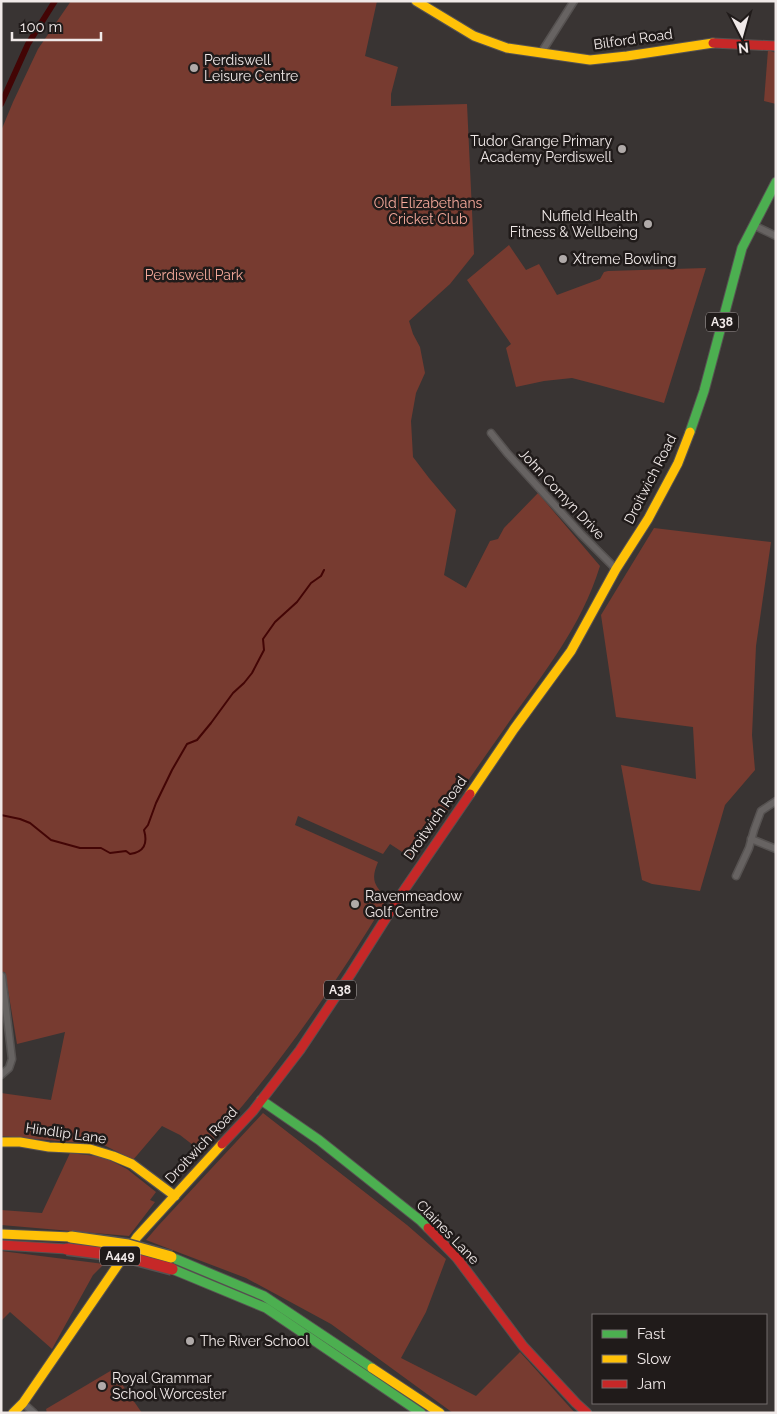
<svg xmlns="http://www.w3.org/2000/svg" width="777" height="1414" font-family="Raleway,sans-serif">
	<rect width="100%" height="100%" fill="#393433"/>
	<g fill="#773b30">
		<path d="M71,1H377L365,56L398,67L391,94V106L467,104L474,254L450,284L409,321L413,334L420,347L425,373L416,393L411,421L413,457L429,478L456,510L444,575L466,588L490,541L498,539L504,528L538,493L600,566C581,627 545,671 509,722C477,768 445,813 413,859L390,844L383,854L298,816L295,825L378,862C370,881 375,885 387,899C333,989 273,1075 202,1152L180,1135L162,1126L133,1160L104,1145L1,1136V1093L51,1100L65,1032L17,1044L5,972H1V131L13,102L38,49Z"/>
		<polygon points="768,50 776,53 776,104 764,101"/>
		<polygon points="509,245 526,270 539,264 557,295 600,279 604,272 608,271 706,268 664,403 599,385 572,378 544,381 516,387 506,348 511,344 467,280"/>
		<polygon points="654,528 771,542 756,646 752,735 755,770 725,805 700,891 652,884 642,880 621,765 696,779 693,727 616,717 601,615"/>
		<polygon points="263,1113 407,1225 446,1259 426,1312 401,1358 476,1396 520,1352 575,1413 453,1413 331,1324 246,1278 146,1240 158,1226"/>
		<polygon points="70,1153 104,1157 127,1169 156,1192 150,1200 155,1202 129,1236 1,1225 1,1210 42,1213"/>
		<polygon points="1,1251 104,1264 93,1275 52,1349 10,1312 1,1321"/>
		<polygon points="112,1370 142,1413 47,1413 46,1409"/>
	</g>
	<g fill="none" stroke-linecap="round" stroke-linejoin="round">
		<path stroke="#430505" stroke-width="2" d="M1,815L20,819L30,823L51,840L80,848H101L110,853L126,851L130,854C144,852 148,844 144,830L148,825L156,803L172,770L187,744L197,740L211,723L233,693L244,683L252,673L264,650L263,639L275,622L297,602L311,583L321,576L324,570"/>
		<polyline stroke="#430505" stroke-width="6" points="1,104 28,44 55,1"/>
		<g stroke="#565251" stroke-width="9">
			<g id="street">
				<polyline points="541,53 574,1"/>
				<polyline points="755,226 776,236"/>
				<polyline points="491,433 507,453 581,534 616,569"/>
				<polyline points="751,839 776,849"/>
				<polyline points="736,876 749,848 754,830 761,811 776,801"/>
				<polyline points="1,1075 9,1068 12,1059 2,976"/>
				<polyline points="23,1403 34,1413"/>
			</g>
		</g>
		<g stroke="#565251" stroke-width="11">
			<g id="fast">
				<polyline points="690,432 704,391 742,248 776,182"/>
				<polyline points="261,1100 319,1140 421,1221 428,1228"/>
				<polyline points="171,1257 264,1296 372,1368"/>
				<polyline points="172,1269 266,1308 421,1413"/>
			</g>
		</g>
		<g stroke="#565251" stroke-width="11">
			<g id="slow">
				<polyline points="416,1 474,36 507,48 590,60 627,56 713,43"/>
				<polyline points="470,794 514,729 571,651 616,569 648,519 678,463 690,432"/>
				<polyline points="1,1142 20,1142 49,1147 90,1149 113,1156 132,1164 175,1196"/>
				<polyline points="1,1234 71,1237"/>
				<polyline points="372,1368 440,1413"/>
				<polyline points="13,1413 23,1403 137,1237 222,1144"/>
			</g>
		</g>
		<g stroke="#565251" stroke-width="11">
			<g id="jam">
				<polyline points="713,43 776,46"/>
				<polyline points="222,1144 253,1111 300,1050 350,975 400,896 470,794"/>
				<polyline points="428,1228 457,1258 523,1346 576,1403 587,1413"/>
				<polyline points="1,1245 67,1249"/>
			</g>
		</g>
		<use href="#street" stroke="#676362" stroke-width="6"/>
		<use href="#fast" stroke="#4caf50" stroke-width="9"/>
		<use href="#slow" stroke="#ffc107" stroke-width="9"/>
		<use href="#jam" stroke="#c62828" stroke-width="9"/>
		<g stroke="#565251" stroke-width="14" stroke-linecap="butt">
			<polyline id="slow-bridge" points="71,1237 128,1245 171,1257"/>
		</g>
		<g stroke="#565251" stroke-width="14" stroke-linecap="butt">
			<polyline id="jam-bridge" points="67,1249 123,1256 172,1269"/>
		</g>
		<use href="#slow-bridge" stroke="#ffc107" stroke-width="11"/>
		<use href="#jam-bridge" stroke="#c62828" stroke-width="11"/>
	</g>
	<g fill="#b0aaa9" stroke="#201b1a" stroke-width="2">
		<circle cx="194" cy="68" r="5"/>
		<circle cx="622" cy="149" r="5"/>
		<circle cx="648" cy="224" r="5"/>
		<circle cx="563" cy="259" r="5"/>
		<circle cx="355" cy="904" r="5"/>
		<circle cx="190" cy="1341" r="5"/>
		<circle cx="102" cy="1386" r="5"/>
	</g>
	<g text-anchor="middle" stroke-width="5" stroke-linejoin="round" paint-order="stroke">
		<g fill="#201b1a" stroke="#b2abaa" stroke-width="1">
			<rect x="706" y="312.5" width="32" height="19" rx="4"/>
			<rect x="324" y="980.5" width="32" height="19" rx="4"/>
			<rect x="100" y="1246.5" width="40" height="19" rx="4"/>
		</g>
		<g font-size="12" font-weight="bold" fill="#f0e9e8">
			<text x="722" y="326">A38</text>
			<text x="340" y="994">A38</text>
			<text x="120" y="1260">A449</text>
		</g>
		<g font-size="14" fill="#f0e9e8" stroke="#201b1a">
			<text transform="translate(633 39) rotate(-8)" y="5">Bilford Road</text>
			<text transform="translate(650 479) rotate(-63)" y="5">Droitwich Road</text>
			<text transform="translate(562 494) rotate(47)" y="5">John Comyn Drive</text>
			<text transform="translate(435 818) rotate(-55)" y="5">Droitwich Road</text>
			<text transform="translate(66 1133) rotate(8)" y="5">Hindlip Lane</text>
			<text transform="translate(201 1145) rotate(-47)" y="5">Droitwich Road</text>
			<text transform="translate(448 1232) rotate(46)" y="5">Claines Lane</text>
		</g>
		<g font-size="14" fill="#f0e9e8" stroke="#201b1a" text-anchor="start">
			<text x="204" y="65">Perdiswell<tspan x="204" dy="16">Leisure Centre</tspan></text>
			<text x="612" y="146" text-anchor="end">Tudor Grange Primary<tspan x="612" dy="16">Academy Perdiswell</tspan></text>
			<text x="638" y="221" text-anchor="end">Nuffield Health<tspan x="638" dy="16">Fitness &amp; Wellbeing</tspan></text>
			<text x="573" y="264">Xtreme Bowling</text>
			<text x="365" y="901">Ravenmeadow<tspan x="365" dy="16">Golf Centre</tspan></text>
			<text x="200" y="1346">The River School</text>
			<text x="112" y="1383">Royal Grammar<tspan x="112" dy="16">School Worcester</tspan></text>
		</g>
		<g font-size="14" fill="#f5a99b" stroke="#201b1a">
			<text x="428" y="208">Old Elizabethans<tspan x="428" dy="16">Cricket Club</tspan></text>
			<text x="194" y="280">Perdiswell Park</text>
		</g>
	</g>
	<rect width="777" height="1414" fill="none" stroke="#f0e9e8" stroke-width="5"/>
	<rect x="592" y="1314" width="175" height="90" fill="#201b1a" stroke="#736d6c"/>
	<rect x="602" y="1330" width="25" height="8" fill="#4caf50" stroke="#736d6c"/>
	<text x="637" y="1339" font-size="15" fill="#f0e9e8">Fast</text>
	<rect x="602" y="1355" width="25" height="8" fill="#ffc107" stroke="#736d6c"/>
	<text x="637" y="1364" font-size="15" fill="#f0e9e8">Slow</text>
	<rect x="602" y="1380" width="25" height="8" fill="#c62828" stroke="#736d6c"/>
	<text x="637" y="1389" font-size="15" fill="#f0e9e8">Jam</text>
	<g transform="translate(742 35) rotate(174)" stroke="#201b1a" stroke-width="4" paint-order="stroke">
	<path d="M0-4L9 19L0 12L-9 19Z" fill="#f0e9e8"/>
	<text y="-8" font-size="14" font-weight="bold" text-anchor="middle" fill="#f0e9e8">N</text>
	</g>
	<path d="M12 32v8h89v-8" fill="none" stroke="#f0e9e8" stroke-width="2.5"/>
	<text x="20" y="32" font-size="15" fill="#f0e9e8" stroke="#201b1a" stroke-width="4" paint-order="stroke">100 m</text>
</svg>
